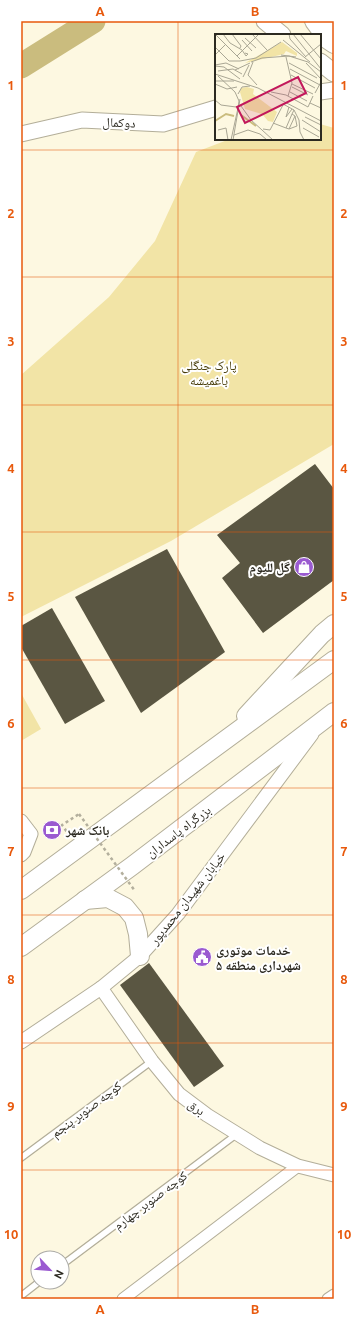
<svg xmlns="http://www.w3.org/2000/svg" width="355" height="1320" font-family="Ubuntu,'Noto Naskh Arabic',sans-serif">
	<rect width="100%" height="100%" fill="#fdf8e1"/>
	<g fill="#f2e4a6">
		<polygon points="320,124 334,128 334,444 171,541 21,617 21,375 109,297 155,241 196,152 230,139 320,139"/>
		<polygon points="21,693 41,729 21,741"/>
	</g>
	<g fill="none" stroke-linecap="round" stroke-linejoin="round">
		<polyline stroke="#cabc7e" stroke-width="25" points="21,66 93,21"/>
	</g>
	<g fill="#5a5642">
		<polygon points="315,464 334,489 334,580 263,633 222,578 240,563 217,535"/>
		<polygon points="167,549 225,652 141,713 75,597"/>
		<polygon points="52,608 105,701 65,724 21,647 21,626"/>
		<polygon points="149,963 224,1066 194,1087 120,985"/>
	</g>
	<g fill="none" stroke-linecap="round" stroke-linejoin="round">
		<g stroke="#b3ae99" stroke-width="8">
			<g id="service">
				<polyline points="21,1158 152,1061"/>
				<polyline points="62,1265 237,1134"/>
				<polyline points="21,1296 39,1282"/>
			</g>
		</g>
		<g stroke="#b3ae99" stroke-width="13">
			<g id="minor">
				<polyline points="123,1299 298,1166"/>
				<polyline points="328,1299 334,1295"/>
			</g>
		</g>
		<g stroke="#b3ae99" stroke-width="15">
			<g id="tertiary">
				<polyline points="21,821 31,834 24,852 21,855"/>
				<polyline points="101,988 152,1061 179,1094 207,1115 260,1148 298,1166 334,1175"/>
				<polyline points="21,1042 101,988 140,956 178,914 312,734"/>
			</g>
		</g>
		<g stroke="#b3ae99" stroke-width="17">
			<g id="secondary">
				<polyline points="320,92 334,90"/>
				<polyline points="21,134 82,120 163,124 216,108"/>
			</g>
		</g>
		<g stroke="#b3ae99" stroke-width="19">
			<g id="primary">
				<polyline points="265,21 282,35"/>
				<polyline points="326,21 334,27"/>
				<polyline points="320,62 334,73"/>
			</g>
		</g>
		<g stroke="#b3ae99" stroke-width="20">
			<g id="trunk">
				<polyline points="314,21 328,40 334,44"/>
				<polyline points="246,716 322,634 334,624"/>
				<polyline points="21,890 334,660"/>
				<polyline points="85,900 108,898 125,907 134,918 138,934 140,956"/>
				<polyline points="21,947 132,866 334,712"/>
			</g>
		</g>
		<polyline stroke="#b3af9d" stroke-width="2.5" stroke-dasharray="3 3" stroke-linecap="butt" points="70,836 62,825 79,814"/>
		<use href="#service" stroke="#fff" stroke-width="5.5"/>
		<use href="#minor" stroke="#fff" stroke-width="11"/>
		<use href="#tertiary" stroke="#fff" stroke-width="13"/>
		<use href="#secondary" stroke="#fff" stroke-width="15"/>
		<use href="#primary" stroke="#fff" stroke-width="17"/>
		<use href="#trunk" stroke="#fff" stroke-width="18"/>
		<polyline stroke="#b3af9d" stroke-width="2.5" stroke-dasharray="3 3" stroke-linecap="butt" points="79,814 135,891"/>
	</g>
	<path fill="none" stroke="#e8590c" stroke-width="1" stroke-opacity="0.55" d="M178,21V1299M21,150H334M21,277H334M21,405H334M21,532H334M21,660H334M21,788H334M21,915H334M21,1043H334M21,1170H334"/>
	<defs>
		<g id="shop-disc" transform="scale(1)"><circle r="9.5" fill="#9a5ad0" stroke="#fff"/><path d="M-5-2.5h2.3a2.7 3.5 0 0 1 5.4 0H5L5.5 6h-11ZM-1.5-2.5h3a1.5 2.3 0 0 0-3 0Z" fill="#fff"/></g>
		<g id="bank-disc" transform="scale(1)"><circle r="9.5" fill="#9a5ad0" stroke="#fff"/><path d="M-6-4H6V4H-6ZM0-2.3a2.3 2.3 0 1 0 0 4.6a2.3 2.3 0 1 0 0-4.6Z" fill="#fff"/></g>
		<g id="civic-disc" transform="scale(1)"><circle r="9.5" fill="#9a5ad0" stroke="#fff"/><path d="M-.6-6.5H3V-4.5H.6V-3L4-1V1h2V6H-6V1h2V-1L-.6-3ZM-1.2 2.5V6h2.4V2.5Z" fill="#fff"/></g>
	</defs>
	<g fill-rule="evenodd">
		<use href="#shop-disc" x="304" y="567"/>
		<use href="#bank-disc" x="52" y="830"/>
		<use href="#civic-disc" x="202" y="957"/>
	</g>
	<g text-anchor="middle" stroke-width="4" stroke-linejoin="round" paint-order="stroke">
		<g font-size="13" fill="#2c2a21" stroke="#fff">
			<text transform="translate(119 122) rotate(2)" y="5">دوکمال</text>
			<text transform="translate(178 831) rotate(-37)" y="5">بزرگراه پاسداران</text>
			<text transform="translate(187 898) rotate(-52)" y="5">خیابان شهیدان محمدپور</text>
			<text transform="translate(197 1107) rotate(37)" y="5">برق</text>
			<text transform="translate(86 1109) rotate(-37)" y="5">کوچه صنوبر پنجم</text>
			<text transform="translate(150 1200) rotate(-37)" y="5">کوچه صنوبر چهارم</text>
		</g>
		<g font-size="13" fill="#463b08" stroke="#fff">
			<text x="209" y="370">پارک جنگلی<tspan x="209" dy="15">باغمیشه</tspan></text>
		</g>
		<g font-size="13" font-weight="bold" fill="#2c2a21" stroke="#fff" text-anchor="start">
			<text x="290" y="572" text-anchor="end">گل للیوم</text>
			<text x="66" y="835">بانک شهر</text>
			<text x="216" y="955">خدمات موتوری<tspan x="216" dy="15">شهرداری منطقه ۵</tspan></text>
		</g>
	</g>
	<g transform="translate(215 34)">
		<rect width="106" height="106" fill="#fdf8e1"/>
		<path d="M67,8L82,19V22L71,17L69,20L30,29ZM32,53L39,55L38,60L62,78L58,88L53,87L47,80L30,75L25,58L26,54Z" fill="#f2e4a6"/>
		<path fill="none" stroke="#cabc7e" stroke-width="2" d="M26,81L41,92M0,87L11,80L19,82"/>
		<path fill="none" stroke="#a9a694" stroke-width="1" d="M0,0L25,25M8,0L15,9L27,16L31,22L33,20L30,19M17,0L26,12L25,14M37,0L52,16M74,0L75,5L91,23M78,0L106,35M85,0L106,25M30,4L41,14M27,6L37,17M68,6L95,28M0,13L14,27H25M0,21L11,10M66,21L81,23M22,22L44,0M71,23L77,49L73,62M90,23L106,10M25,27L41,24L66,8M36,28L47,24L74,22L93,28L106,38M38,28L33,41L42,51M74,29L102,44M91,29L106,45M0,31L11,29L24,35M0,32L9,33L25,45M75,35L105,51M20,36L35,29M3,37L18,35L27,40M0,40L43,54L106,87M76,41L100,54M3,42L20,58L24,67L23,75M28,43L34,31M0,47H19M0,50L12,55L22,53M77,50L98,60M77,53L93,61M56,58L71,61L93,73M75,58L92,67M100,59L106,48M23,60L27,53L35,52M0,66L6,71L21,73M95,69L106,74M68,70L79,76L84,86M26,72L36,86L58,106M74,73L71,83L77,75M93,73L98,62M77,80L80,82L74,95L71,94L77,80L79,76M90,83L106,91M84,86L85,98L89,106M87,86L106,98M58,89L71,94M88,94L104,103M48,95L55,96L69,69M74,95L82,92L80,82M3,96L11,94L13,106M19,101L33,96L45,100L52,106M16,106L23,74M18,106L25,65"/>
		<path fill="#c2185b" fill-opacity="0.15" stroke="#c2185b" stroke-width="2" d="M83,43L91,59L30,89L22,73Z"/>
		<rect width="106" height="106" fill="none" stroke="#2c2a21" stroke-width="2"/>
	</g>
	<rect width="355" height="1320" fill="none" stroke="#ffffff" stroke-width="44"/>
	<g transform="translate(50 1270) rotate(116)"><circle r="19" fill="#ffffff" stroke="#abaaa6"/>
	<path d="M0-3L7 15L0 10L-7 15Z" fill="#9a5ad0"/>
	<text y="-6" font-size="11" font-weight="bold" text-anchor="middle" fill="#2c2a21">N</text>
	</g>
	<rect x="22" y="22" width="311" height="1276" fill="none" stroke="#e8590c" stroke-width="1.5"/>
	<g font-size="13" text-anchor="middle" font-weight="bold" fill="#e8590c">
		<text x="100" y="16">A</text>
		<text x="255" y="16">B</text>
		<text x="11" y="90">1</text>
		<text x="344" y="90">1</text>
		<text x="11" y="218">2</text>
		<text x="344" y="218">2</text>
		<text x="11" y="346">3</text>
		<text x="344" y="346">3</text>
		<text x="11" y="473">4</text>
		<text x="344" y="473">4</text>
		<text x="11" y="601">5</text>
		<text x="344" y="601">5</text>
		<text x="11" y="728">6</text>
		<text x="344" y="728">6</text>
		<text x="11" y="856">7</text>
		<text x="344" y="856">7</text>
		<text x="11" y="984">8</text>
		<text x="344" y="984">8</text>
		<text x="11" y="1111">9</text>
		<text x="344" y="1111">9</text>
		<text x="11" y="1239">10</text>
		<text x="344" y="1239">10</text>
		<text x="100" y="1314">A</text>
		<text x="255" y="1314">B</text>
	</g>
</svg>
